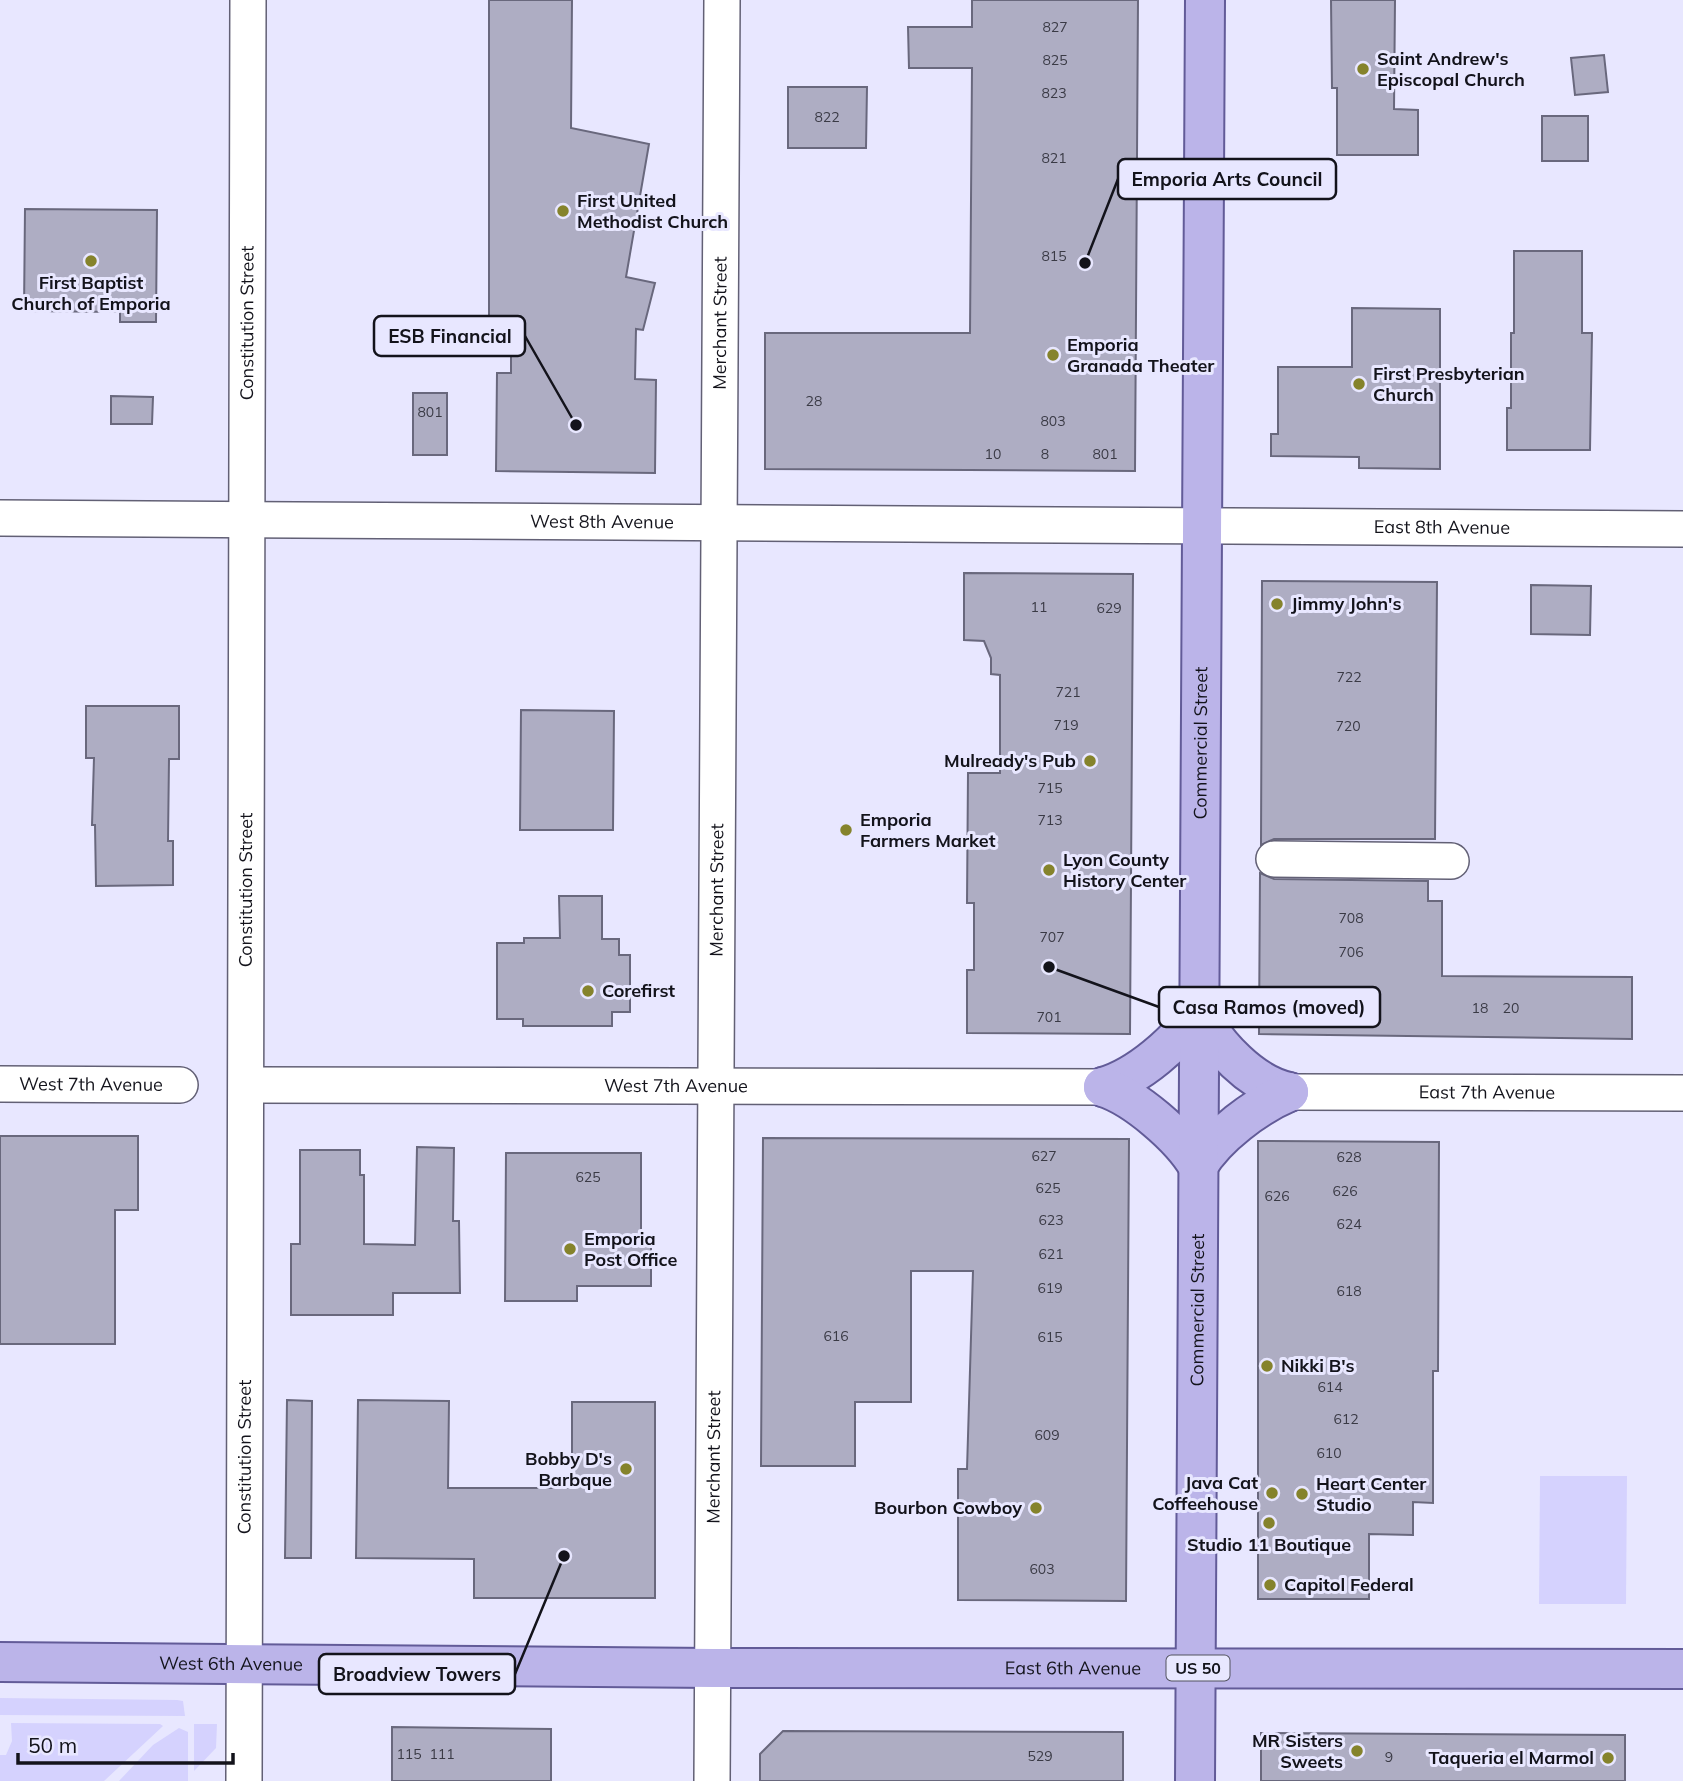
<svg xmlns="http://www.w3.org/2000/svg" width="1683" height="1781" font-family="Mulish,sans-serif">
	<rect width="100%" height="100%" fill="#e8e7ff"/>
	<g fill="#d5d2fe">
		<polygon points="1540,1476 1627,1476 1626,1604 1539,1604"/>
		<polygon points="0,1698 177,1700 183,1701 185,1716 0,1715"/>
		<polygon points="11,1723 160,1724 163,1726 104,1781 0,1781 0,1755 6,1755 12,1741"/>
		<polygon points="194,1724 217,1724 216,1748 194,1771"/>
		<polygon points="179,1728 188,1732 188,1781 119,1781 153,1745"/>
	</g>
	<g fill="#aeadc3" stroke="#69687d" stroke-width="2">
		<polygon points="489,0 572,0 571,128 649,144 626,277 655,283 643,330 636,329 635,379 656,380 655,473 496,471 497,373 511,373 511,319 489,319"/>
		<polygon points="972,0 1138,0 1135,471 765,469 765,333 970,333 972,68 909,68 908,27 972,27"/>
		<polygon points="1331,0 1395,0 1394,109 1418,110 1418,155 1337,155 1337,88 1332,88"/>
		<polygon points="1604,55 1608,92 1575,95 1571,58"/>
		<polygon points="788,87 867,87 866,148 788,148"/>
		<rect x="1542" y="116" width="46" height="45"/>
		<polygon points="25,209 157,210 156,322 120,322 120,312 24,311"/>
		<polygon points="1514,251 1582,251 1582,333 1592,333 1590,450 1507,450 1507,408 1511,408 1511,333 1514,333"/>
		<polygon points="1352,308 1440,309 1440,469 1359,468 1359,457 1271,456 1271,434 1278,434 1278,367 1352,367"/>
		<rect x="413" y="393" width="34" height="62"/>
		<polygon points="111,396 153,397 152,424 111,424"/>
		<polygon points="964,573 1133,574 1130,1034 967,1033 967,970 974,970 974,903 967,903 968,773 1000,773 1000,675 991,674 991,658 984,641 964,640"/>
		<polygon points="1262,581 1437,582 1435,839 1274,839 1261,845"/>
		<polygon points="1531,585 1591,586 1590,635 1531,634"/>
		<polygon points="86,706 179,706 179,759 169,759 168,841 173,841 173,885 96,886 95,825 92,825 94,758 86,758"/>
		<polygon points="521,710 614,711 613,830 520,830"/>
		<polygon points="1260,873 1274,879 1428,881 1428,901 1442,901 1442,976 1632,977 1632,1039 1259,1034"/>
		<polygon points="559,896 602,896 602,939 619,939 619,955 630,955 630,1012 612,1012 612,1026 523,1026 523,1019 497,1019 497,943 524,943 524,938 560,938"/>
		<polygon points="0,1136 138,1136 138,1210 115,1210 115,1344 0,1344"/>
		<polygon points="763,1138 1129,1139 1126,1601 958,1600 958,1469 967,1469 973,1271 911,1271 911,1402 855,1402 855,1466 761,1466"/>
		<polygon points="1258,1141 1439,1142 1438,1371 1433,1371 1433,1503 1413,1502 1413,1535 1369,1534 1369,1599 1258,1599"/>
		<polygon points="417,1147 454,1148 453,1221 459,1221 460,1293 393,1293 393,1315 291,1315 291,1244 300,1244 300,1150 360,1150 360,1175 364,1175 364,1244 415,1245"/>
		<polygon points="506,1153 641,1153 641,1243 651,1243 651,1286 577,1286 577,1301 505,1301"/>
		<polygon points="287,1400 312,1401 311,1558 285,1558"/>
		<polygon points="358,1400 449,1401 448,1488 572,1488 572,1402 655,1402 655,1598 474,1598 474,1559 356,1558"/>
		<polygon points="392,1727 551,1729 551,1781 392,1781"/>
		<polygon points="783,1731 1123,1732 1123,1781 760,1781 760,1754"/>
		<polygon points="1261,1733 1625,1735 1625,1781 1261,1781"/>
	</g>
	<g fill="none" stroke-linecap="round" stroke-linejoin="round">
		<g stroke="#626075" stroke-width="38">
			<g id="minor">
				<path id="s1" d="M0,518L1683,529"/>
				<polyline points="1274,859 1451,861"/>
				<path id="s2" d="M0,1084L180,1085"/>
				<path id="s3" d="M247,1085L1103,1087"/>
				<path id="s4" d="M1289,1092L1683,1093"/>
				<path id="s5" d="M244,1781L248,0"/>
				<path id="s6" d="M712,1781L722,0"/>
			</g>
		</g>
		<g stroke="#625b98" stroke-width="42">
			<g id="major">
				<path d="M1103,1087C1138,1077 1178,1042 1198,1012C1216,1045 1251,1084 1289,1092"/>
				<path d="M1103,1087C1135,1097 1181,1137 1198,1166C1216,1136 1256,1106 1289,1092"/>
				<path id="s7" d="M0,1662L713,1668L1683,1669"/>
				<path id="s8" d="M1195,1781L1205,0"/>
			</g>
		</g>
		<use href="#minor" stroke="#fff" stroke-width="35"/>
		<use href="#major" stroke="#bbb4e9" stroke-width="38"/>
	</g>
	<g fill="#85832c" stroke="#e8e7ff" stroke-width="2.5">
		<circle cx="1363" cy="69" r="7"/>
		<circle cx="563" cy="211" r="7"/>
		<circle cx="91" cy="261" r="7"/>
		<circle cx="1053" cy="355" r="7"/>
		<circle cx="1359" cy="384" r="7"/>
		<circle cx="1277" cy="604" r="7"/>
		<circle cx="1090" cy="761" r="7"/>
		<circle cx="846" cy="830" r="7"/>
		<circle cx="1049" cy="870" r="7"/>
		<circle cx="588" cy="991" r="7"/>
		<circle cx="570" cy="1249" r="7"/>
		<circle cx="1267" cy="1366" r="7"/>
		<circle cx="626" cy="1469" r="7"/>
		<circle cx="1272" cy="1493" r="7"/>
		<circle cx="1302" cy="1494" r="7"/>
		<circle cx="1036" cy="1508" r="7"/>
		<circle cx="1269" cy="1523" r="7"/>
		<circle cx="1270" cy="1585" r="7"/>
		<circle cx="1357" cy="1751" r="7"/>
		<circle cx="1608" cy="1758" r="7"/>
	</g>
	<g text-anchor="middle" stroke-width="6" stroke-linejoin="round" paint-order="stroke">
		<g font-size="14" fill="#3a3a45">
			<text x="1055" y="32">827</text>
			<text x="1055" y="65">825</text>
			<text x="1054" y="98">823</text>
			<text x="827" y="122">822</text>
			<text x="1054" y="163">821</text>
			<text x="1054" y="261">815</text>
			<text x="814" y="406">28</text>
			<text x="430" y="417">801</text>
			<text x="1053" y="426">803</text>
			<text x="993" y="459">10</text>
			<text x="1045" y="459">8</text>
			<text x="1105" y="459">801</text>
			<text x="1039" y="612">11</text>
			<text x="1109" y="613">629</text>
			<text x="1349" y="682">722</text>
			<text x="1068" y="697">721</text>
			<text x="1066" y="730">719</text>
			<text x="1348" y="731">720</text>
			<text x="1050" y="793">715</text>
			<text x="1050" y="825">713</text>
			<text x="1351" y="923">708</text>
			<text x="1052" y="942">707</text>
			<text x="1351" y="957">706</text>
			<text x="1480" y="1013">18</text>
			<text x="1511" y="1013">20</text>
			<text x="1049" y="1022">701</text>
			<text x="1044" y="1161">627</text>
			<text x="1349" y="1162">628</text>
			<text x="588" y="1182">625</text>
			<text x="1048" y="1193">625</text>
			<text x="1345" y="1196">626</text>
			<text x="1277" y="1201">626</text>
			<text x="1051" y="1225">623</text>
			<text x="1349" y="1229">624</text>
			<text x="1051" y="1259">621</text>
			<text x="1050" y="1293">619</text>
			<text x="1349" y="1296">618</text>
			<text x="836" y="1341">616</text>
			<text x="1050" y="1342">615</text>
			<text x="1330" y="1392">614</text>
			<text x="1346" y="1424">612</text>
			<text x="1047" y="1440">609</text>
			<text x="1329" y="1458">610</text>
			<text x="1042" y="1574">603</text>
			<text x="409" y="1759">115</text>
			<text x="442" y="1759">111</text>
			<text x="1040" y="1761">529</text>
			<text x="1389" y="1762">9</text>
		</g>
		<rect fill="#e8e7ff" stroke="#53535f" stroke-width="2" x="1166.5" y="1655.5" width="63" height="25" rx="5"/>
		<g font-size="16" font-weight="bold" fill="#13131b">
			<text x="1198" y="1674">US 50</text>
		</g>
		<g font-size="18" font-weight="bold" fill="#13131b" stroke="#e8e7ff" text-anchor="start">
			<text x="1377" y="65">Saint Andrew's<tspan x="1377" dy="21">Episcopal Church</tspan></text>
			<text x="577" y="207">First United<tspan x="577" dy="21">Methodist Church</tspan></text>
			<text x="91" y="289" text-anchor="middle">First Baptist<tspan x="91" dy="21">Church of Emporia</tspan></text>
			<text x="1067" y="351">Emporia<tspan x="1067" dy="21">Granada Theater</tspan></text>
			<text x="1373" y="380">First Presbyterian<tspan x="1373" dy="21">Church</tspan></text>
			<text x="1291" y="610">Jimmy John's</text>
			<text x="1076" y="767" text-anchor="end">Mulready's Pub</text>
			<text x="860" y="826">Emporia<tspan x="860" dy="21">Farmers Market</tspan></text>
			<text x="1063" y="866">Lyon County<tspan x="1063" dy="21">History Center</tspan></text>
			<text x="602" y="997">Corefirst</text>
			<text x="584" y="1245">Emporia<tspan x="584" dy="21">Post Office</tspan></text>
			<text x="1281" y="1372">Nikki B's</text>
			<text x="612" y="1465" text-anchor="end">Bobby D's<tspan x="612" dy="21">Barbque</tspan></text>
			<text x="1258" y="1489" text-anchor="end">Java Cat<tspan x="1258" dy="21">Coffeehouse</tspan></text>
			<text x="1316" y="1490">Heart Center<tspan x="1316" dy="21">Studio</tspan></text>
			<text x="1022" y="1514" text-anchor="end">Bourbon Cowboy</text>
			<text x="1269" y="1551" text-anchor="middle">Studio 11 Boutique</text>
			<text x="1284" y="1591">Capitol Federal</text>
			<text x="1343" y="1747" text-anchor="end">MR Sisters<tspan x="1343" dy="21">Sweets</tspan></text>
			<text x="1594" y="1764" text-anchor="end">Taqueria el Marmol</text>
		</g>
		<g font-size="18" fill="#13131b" stroke="#e8e7ff">
			<text dy="6" stroke="none"><textPath href="#s5" startOffset="1458">Constitution Street</textPath></text>
			<text dy="6" stroke="none"><textPath href="#s6" startOffset="1458">Merchant Street</textPath></text>
			<text dy="6" stroke="none"><textPath href="#s1" startOffset="602">West 8th Avenue</textPath></text>
			<text dy="6" stroke="none"><textPath href="#s1" startOffset="1442">East 8th Avenue</textPath></text>
			<text dy="6" stroke="none"><textPath href="#s8" startOffset="1038">Commercial Street</textPath></text>
			<text dy="6" stroke="none"><textPath href="#s5" startOffset="891">Constitution Street</textPath></text>
			<text dy="6" stroke="none"><textPath href="#s6" startOffset="891">Merchant Street</textPath></text>
			<text dy="6" stroke="none"><textPath href="#s2" startOffset="91">West 7th Avenue</textPath></text>
			<text dy="6" stroke="none"><textPath href="#s3" startOffset="429">West 7th Avenue</textPath></text>
			<text dy="6" stroke="none"><textPath href="#s4" startOffset="198">East 7th Avenue</textPath></text>
			<text dy="6" stroke="none"><textPath href="#s8" startOffset="471">Commercial Street</textPath></text>
			<text dy="6" stroke="none"><textPath href="#s5" startOffset="324">Constitution Street</textPath></text>
			<text dy="6" stroke="none"><textPath href="#s6" startOffset="324">Merchant Street</textPath></text>
			<text dy="6" stroke="none"><textPath href="#s7" startOffset="231">West 6th Avenue</textPath></text>
			<text dy="6" stroke="none"><textPath href="#s7" startOffset="1073">East 6th Avenue</textPath></text>
		</g>
	</g>
	<path fill="none" stroke="#13131b" stroke-width="2.5" d="M1085 263L1118 179M576 425L525 336M1049 967L1159 1007M564 1556L515 1674"/>
	<g fill="#13131b" stroke="#e8e7ff" stroke-width="2.5">
		<circle cx="1085" cy="263" r="7"/>
		<circle cx="576" cy="425" r="7"/>
		<circle cx="1049" cy="967" r="7"/>
		<circle cx="564" cy="1556" r="7"/>
	</g>
	<g fill="#e8e7ff" stroke="#13131b" stroke-width="2.5">
		<rect x="1118" y="159" width="218" height="40" rx="7"/>
		<rect x="374" y="316" width="151" height="40" rx="7"/>
		<rect x="1159" y="987" width="221" height="40" rx="7"/>
		<rect x="319" y="1654" width="196" height="40" rx="7"/>
	</g>
	<g font-size="19" text-anchor="middle" font-weight="bold" fill="#13131b">
		<text x="1227" y="186">Emporia Arts Council</text>
		<text x="450" y="343">ESB Financial</text>
		<text x="1269" y="1014">Casa Ramos (moved)</text>
		<text x="417" y="1681">Broadview Towers</text>
	</g>
	<path d="M18 1753v10h215v-10" fill="none" stroke="#13131b" stroke-width="3.5"/>
	<text x="28" y="1753" font-size="21" fill="#13131b" stroke="#e8e7ff" stroke-width="5" paint-order="stroke">50 m</text>
</svg>
